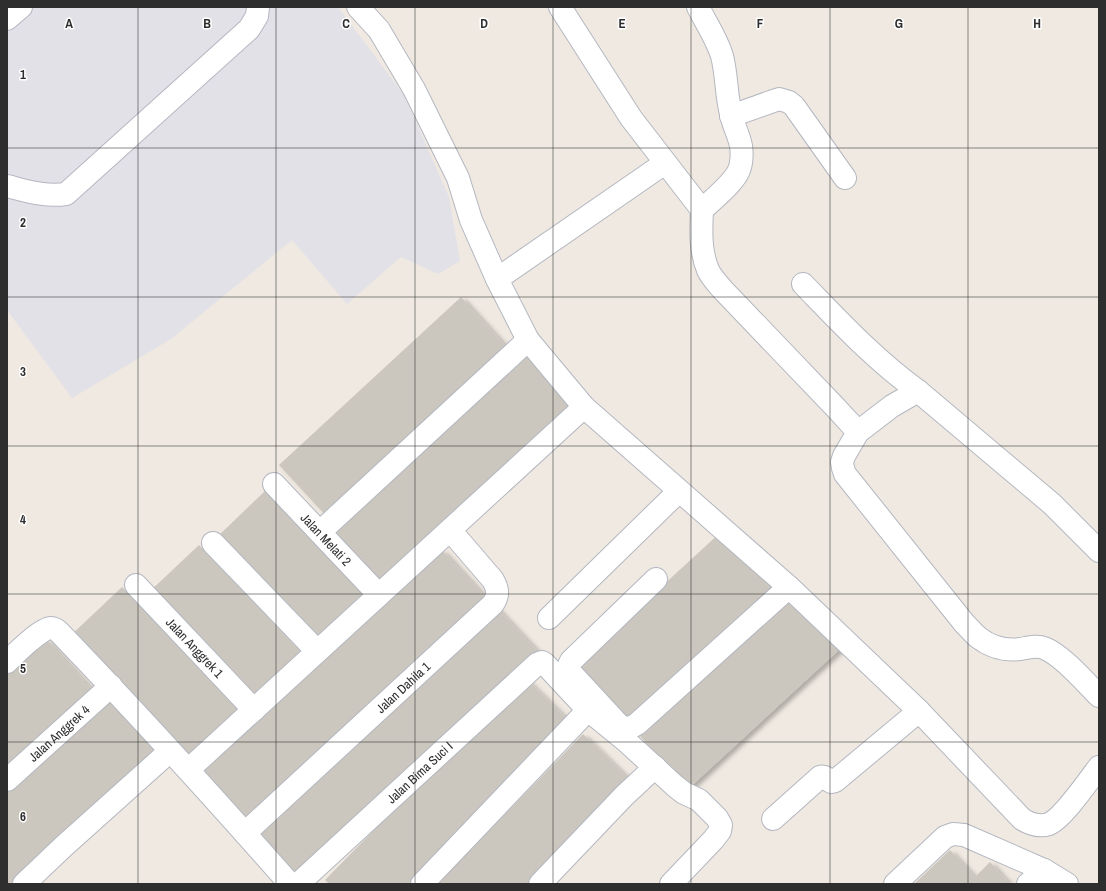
<svg xmlns="http://www.w3.org/2000/svg" width="1106" height="891" font-family="'Archivo Narrow',sans-serif">
	<defs>
		<filter id="shadow"><feDropShadow dx="4.5" dy="2.5" stdDeviation="2" flood-color="#0004"/></filter>
	</defs>
	<rect width="100%" height="100%" fill="#efe9e1"/>
	<polygon fill="#e3e1e8" points="7,7 338,7 404,95 449,197 460,261 438,274 401,257 347,304 292,240 171,339 72,398 7,310"/>
	<g fill="#cbc7bf" filter="url(#shadow)">
		<polygon points="461,297 511,352 329,519 279,465"/>
		<polygon points="524,352 574,406 379,586 329,532"/>
		<polygon points="266,490 368,598 316,648 214,540"/>
		<polygon points="722,531 772,585 623,723 573,668"/>
		<polygon points="199,545 301,653 249,702 147,594"/>
		<polygon points="442,550 489,601 242,826 196,775"/>
		<polygon points="122,587 239,712 187,761 69,637"/>
		<polygon points="791,594 841,648 688,789 639,735"/>
		<polygon points="496,607 543,657 297,883 250,832"/>
		<polygon points="46,639 95,693 7,775 7,675"/>
		<polygon points="524,677 571,723 414,884 329,884 325,880"/>
		<polygon points="105,696 154,750 9,884 7,884 7,786"/>
		<polygon points="583,734 630,780 586,826 529,884 437,884"/>
		<polygon points="950,850 975,877 990,862 1010,884 914,884"/>
	</g>
	<g fill="none" stroke-linecap="round" stroke-linejoin="round">
		<g stroke="#b4b7c1" stroke-width="24">
			<g id="minor">
				<path d="M358,7L379,30L414,89L458,178L471,220L497,279L528,340L584,407L789,587L919,711L1022,819C1030,824 1040,827 1049,824C1063,818 1089,780 1099,767"/>
				<path d="M560,7L631,118L702,210C701,230 700,251 708,270C711,277 718,284 723,290L836,408L858,432"/>
				<path d="M698,7C706,23 717,39 722,56C727,75 726,95 731,114C733,125 739,135 741,146C742,152 742,163 739,170C734,183 712,200 702,210"/>
				<polyline points="7,19 21,7"/>
				<polyline points="731,116 779,99 789,102 794,106 845,178"/>
				<path d="M7,186C27,191 45,197 66,194L249,29L257,16L258,7"/>
				<polyline points="497,279 665,163"/>
				<path d="M803,284C840,322 875,360 918,391L1052,504L1099,551"/>
				<path d="M918,391L892,406L858,432L844,456L842,462L843,468L845,474L964,623C969,628 974,634 979,638C991,647 1006,651 1020,649C1027,648 1037,645 1044,648C1062,655 1085,682 1099,696"/>
				<path id="s1" d="M274,484L379,595"/>
				<polyline points="320,532 528,340"/>
				<polyline points="213,543 317,651"/>
				<path d="M656,579L571,661L569,665L570,672L619,725C627,729 629,729 637,724L789,587"/>
				<path id="s2" d="M136,585L254,710"/>
				<polyline points="549,618 679,491"/>
				<path d="M7,662C14,655 42,627 51,628C54,628 57,630 59,632C138,714 215,799 290,884"/>
				<polyline points="188,770 584,407"/>
				<path id="s3" d="M7,780L111,686"/>
				<path d="M773,819L820,777C825,775 827,779 831,782L835,781L919,711"/>
				<path id="s4" d="M245,833L493,604C499,595 498,589 493,580L450,530"/>
				<polyline points="24,884 64,846 170,751"/>
				<path id="s5" d="M298,884L537,664L542,662L545,664L588,710L626,741L675,786L684,793L699,800L717,818L721,825L720,831L713,840L671,884"/>
				<polyline points="422,884 588,710"/>
				<polyline points="540,884 624,796 655,767"/>
				<polyline points="895,884 945,837 953,834 964,835 1044,870 1067,884"/>
				<polyline points="1028,884 1044,870"/>
			</g>
		</g>
		<use href="#minor" stroke="#fff" stroke-width="22"/>
	</g>
	<path fill="none" stroke="#2e2e2e" stroke-width="1" stroke-opacity="0.55" d="M138,7V884M276,7V884M415,7V884M553,7V884M691,7V884M830,7V884M968,7V884M7,148H1099M7,297H1099M7,446H1099M7,594H1099M7,742H1099"/>
	<g text-anchor="middle" stroke-width="3" stroke-linejoin="round" paint-order="stroke">
		<g font-size="13" fill="#2e2e2e" stroke="#fff">
			<text dy="5" stroke="none"><textPath href="#s1" startOffset="76">Jalan Melati 2</textPath></text>
			<text dy="5" stroke="none"><textPath href="#s2" startOffset="86">Jalan Anggrek 1</textPath></text>
			<text dy="5" stroke="none"><textPath href="#s4" startOffset="215">Jalan Dahila 1</textPath></text>
			<text dy="5" stroke="none"><textPath href="#s3" startOffset="70">Jalan Anggrek 4</textPath></text>
			<text dy="5" stroke="none"><textPath href="#s5" startOffset="165">Jalan Bima Suci I</textPath></text>
		</g>
	</g>
	<g font-size="13" text-anchor="middle" font-weight="bold" fill="#2e2e2e" stroke="#fff" stroke-width="3" stroke-linejoin="round" paint-order="stroke">
		<text x="69" y="28">A</text>
		<text x="207" y="28">B</text>
		<text x="346" y="28">C</text>
		<text x="484" y="28">D</text>
		<text x="622" y="28">E</text>
		<text x="760" y="28">F</text>
		<text x="899" y="28">G</text>
		<text x="1037" y="28">H</text>
		<text x="23" y="79">1</text>
		<text x="23" y="227">2</text>
		<text x="23" y="376">3</text>
		<text x="23" y="524">4</text>
		<text x="23" y="673">5</text>
		<text x="23" y="821">6</text>
	</g>
	<rect width="1106" height="891" fill="none" stroke="#2e2e2e" stroke-width="16"/>
</svg>
